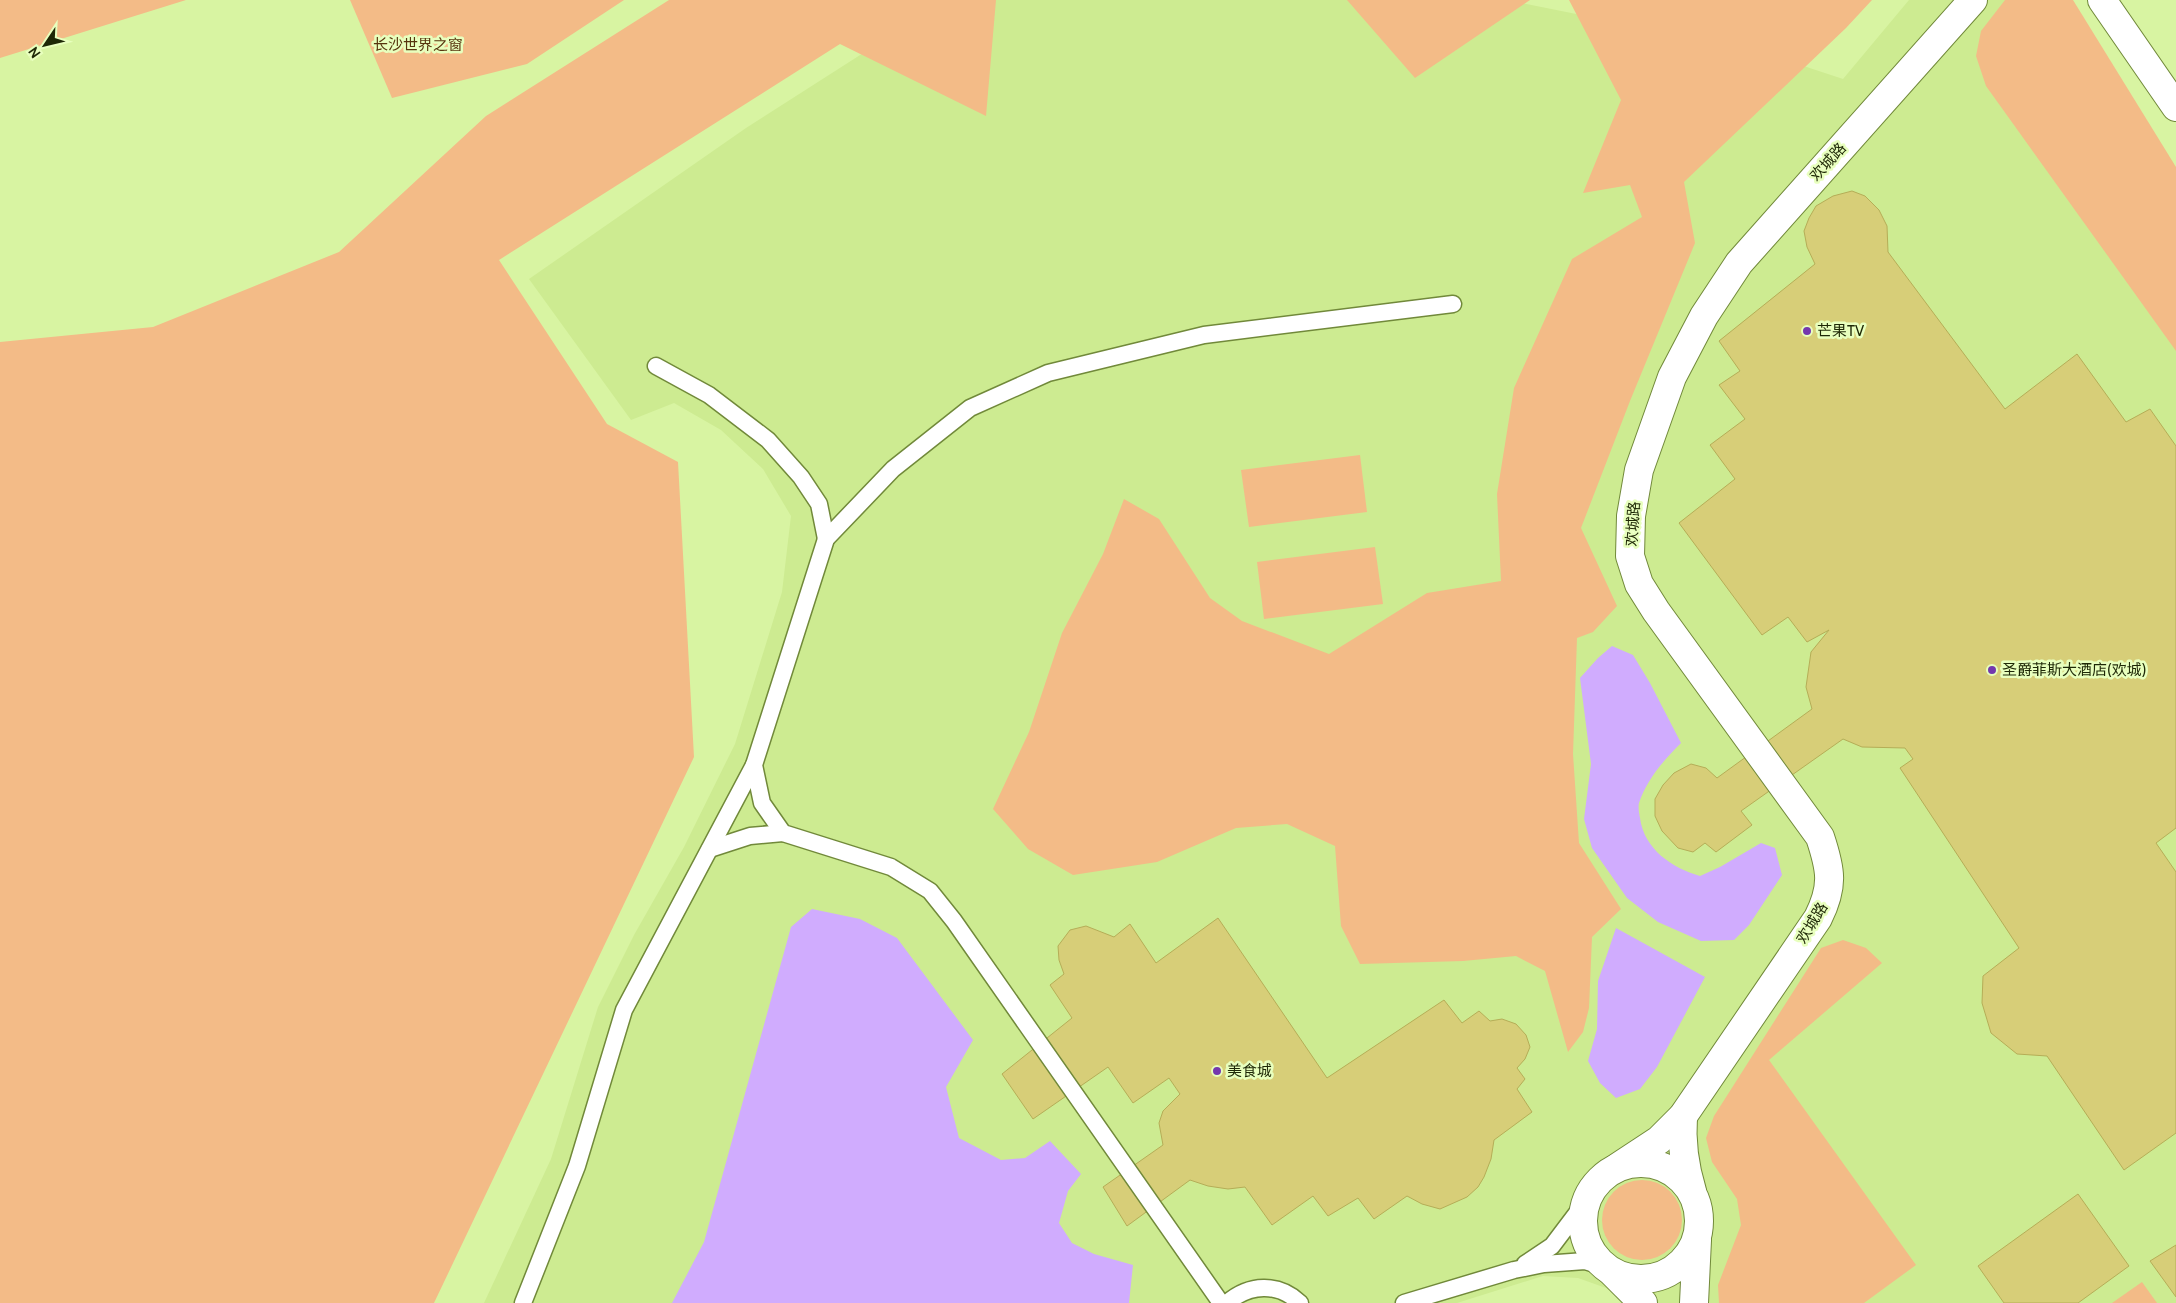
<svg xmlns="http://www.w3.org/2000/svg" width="2176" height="1303" font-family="Cabin,'Noto Sans SC',sans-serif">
	<rect width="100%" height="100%" fill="#d8f4a2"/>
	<polygon fill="#cdeb91" points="963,0 1506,0 1755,50 1843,79 1909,0 2058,0 2176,169 2176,1303 1626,1303 1606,1288 1578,1278 1543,1276 1457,1303 484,1303 551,1159 598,1007 634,935 684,847 735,744 782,592 791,516 763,469 721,430 674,403 631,420 529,279 746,128 893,34"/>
	<g fill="#f3bb87">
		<polygon points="0,0 186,0 0,58"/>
		<polygon points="350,0 624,0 527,64 392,98"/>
		<polygon points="669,0 996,0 986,116 840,44 499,260 607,424 678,462 694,757 434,1303 0,1303 0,342 153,327 339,252 486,116"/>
		<polygon points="1347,0 1530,0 1415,78"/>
		<polygon points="1569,0 1872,0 1846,28 1684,182 1695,243 1630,401 1581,528 1617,606 1593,632 1577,638 1573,754 1579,843 1621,909 1592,937 1589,1008 1583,1032 1568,1052 1545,971 1516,956 1463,961 1360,964 1341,926 1335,846 1287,824 1236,828 1157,862 1073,875 1028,849 993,809 1029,732 1062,633 1103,554 1124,499 1159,519 1210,598 1242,621 1329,654 1427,593 1501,581 1497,494 1514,388 1572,259 1642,217 1630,185 1583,193 1621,100"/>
		<polygon points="2005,0 2073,0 2176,167 2176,351 1986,86 1976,56 1981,31"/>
		<polygon points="1360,455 1367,512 1249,527 1241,470"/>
		<polygon points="1375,547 1383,604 1264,619 1257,562"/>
		<polygon points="1843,940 1866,948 1882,963 1769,1060 1916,1265 1864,1303 1719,1303 1718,1285 1741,1225 1737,1199 1712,1162 1706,1138 1714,1116 1821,948"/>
		<circle cx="1642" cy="1220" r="40"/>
		<polygon points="2142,1282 2157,1303 2112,1303"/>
	</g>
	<g fill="#d0acfe">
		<path d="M1612,646L1633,655L1650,683L1681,743C1664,760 1647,779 1639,803C1638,807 1639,813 1640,818C1644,849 1672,868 1700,876L1720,867L1761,843L1775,848L1782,875L1749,925L1734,940L1701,941L1658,922L1627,898L1592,848L1584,819L1591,764L1580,678L1598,658Z"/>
		<polygon points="812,909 860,919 897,938 973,1040 946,1087 959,1138 1001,1160 1025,1158 1050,1141 1081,1174 1068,1191 1059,1223 1072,1243 1094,1254 1133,1265 1129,1303 672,1303 704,1242 791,927"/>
		<polygon points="1616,928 1705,977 1657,1067 1640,1089 1616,1098 1600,1083 1588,1061 1597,1029 1598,981"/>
	</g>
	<g fill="#d7ce78" stroke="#b5ad57">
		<polygon points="1852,191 1865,196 1879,210 1887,226 1888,252 2005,409 2077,354 2126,422 2150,409 2176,446 2176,828 2156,843 2176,872 2176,1133 2124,1170 2047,1056 2017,1054 1991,1033 1982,1003 1983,976 2019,948 1900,768 1913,759 1905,748 1862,747 1843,739 1741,811 1752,825 1716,852 1705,843 1693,852 1678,848 1662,831 1655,816 1655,799 1663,785 1674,773 1691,764 1706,768 1717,778 1812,709 1806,687 1811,652 1829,630 1807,642 1788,617 1762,635 1679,523 1735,479 1710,445 1745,419 1719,385 1740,371 1719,341 1815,264 1807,247 1804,231 1809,218 1816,206 1833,196"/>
		<polygon points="1218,918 1327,1078 1444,1000 1462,1023 1479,1011 1490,1021 1502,1019 1516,1024 1526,1035 1530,1047 1525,1059 1517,1068 1525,1079 1517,1089 1532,1112 1494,1140 1491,1159 1484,1177 1478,1187 1467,1197 1440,1209 1422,1204 1407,1196 1374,1219 1358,1198 1328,1216 1313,1196 1272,1225 1245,1187 1228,1189 1208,1186 1190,1180 1127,1226 1103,1187 1163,1145 1159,1123 1163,1111 1180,1094 1169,1078 1133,1103 1108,1067 1033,1119 1002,1074 1072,1018 1050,985 1064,974 1059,960 1058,946 1070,930 1086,926 1114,937 1130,924 1156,963"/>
		<polygon points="2078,1194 2129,1266 2078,1303 2004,1303 1978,1266"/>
		<polygon points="2176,1245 2176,1297 2150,1261"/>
	</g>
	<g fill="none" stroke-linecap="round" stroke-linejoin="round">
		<g stroke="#71893a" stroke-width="19">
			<g id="service">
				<polyline points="656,366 709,395 768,440 801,477 819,504 826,539"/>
				<polyline points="710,849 750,836 783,833"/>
				<polyline points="1525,1264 1552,1246 1586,1201"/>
				<polyline points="523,1303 577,1166 624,1010 754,765"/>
				<polyline points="1221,1303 954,921 930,891 891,867 783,833 762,803 754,765 826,539 893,469 970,408 1048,373 1204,335 1453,304"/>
				<path d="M1227,1303C1249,1284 1278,1282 1300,1303"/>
				<polyline points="1404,1303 1514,1270 1544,1264 1585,1261 1608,1268"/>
			</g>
		</g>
		<g stroke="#71893a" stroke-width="30">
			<g id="minor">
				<polyline points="2102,0 2176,107"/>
				<path d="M1683,1116C1681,1143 1684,1165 1692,1191"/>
				<circle cx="1641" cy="1221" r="58"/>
				<path d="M1618,1167L1659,1140L1683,1116L1818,918C1834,886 1831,870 1820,837L1656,611L1639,584L1630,556L1631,516L1639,470L1672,377L1704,316L1739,263L1973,0"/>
				<polyline points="1613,1273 1643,1303"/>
				<polyline points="1694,1303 1697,1240"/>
			</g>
		</g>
		<use href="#service" stroke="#fff" stroke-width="16"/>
		<use href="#minor" stroke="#fff" stroke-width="28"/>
	</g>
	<g fill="#7438ae" stroke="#e8ffbe" stroke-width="2">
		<circle cx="1807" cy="331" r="5"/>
		<circle cx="1992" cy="670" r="5"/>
		<circle cx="1217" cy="1071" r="5"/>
	</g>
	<g text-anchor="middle" stroke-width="5" stroke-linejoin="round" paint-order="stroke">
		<g font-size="15" fill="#57340e" stroke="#e8ffbe">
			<text x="418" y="50">长沙世界之窗</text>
		</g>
		<g font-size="15" fill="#1e2806" stroke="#e8ffbe">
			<text transform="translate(1828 162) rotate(-48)" y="5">欢城路</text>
			<text transform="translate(1633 524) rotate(-86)" y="5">欢城路</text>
			<text transform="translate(1812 923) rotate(-59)" y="5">欢城路</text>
		</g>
		<g font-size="15" fill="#1e2806" stroke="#e8ffbe" text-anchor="start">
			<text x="1817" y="336">芒果TV</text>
			<text x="2002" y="675">圣爵菲斯大酒店(欢城)</text>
			<text x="1227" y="1076">美食城</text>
		</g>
	</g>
	<g transform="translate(45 45) rotate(235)" stroke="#e8ffbe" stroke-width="4" paint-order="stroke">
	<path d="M0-4L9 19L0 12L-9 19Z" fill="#1e2806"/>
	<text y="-8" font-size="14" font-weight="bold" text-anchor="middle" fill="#1e2806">N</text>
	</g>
</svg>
